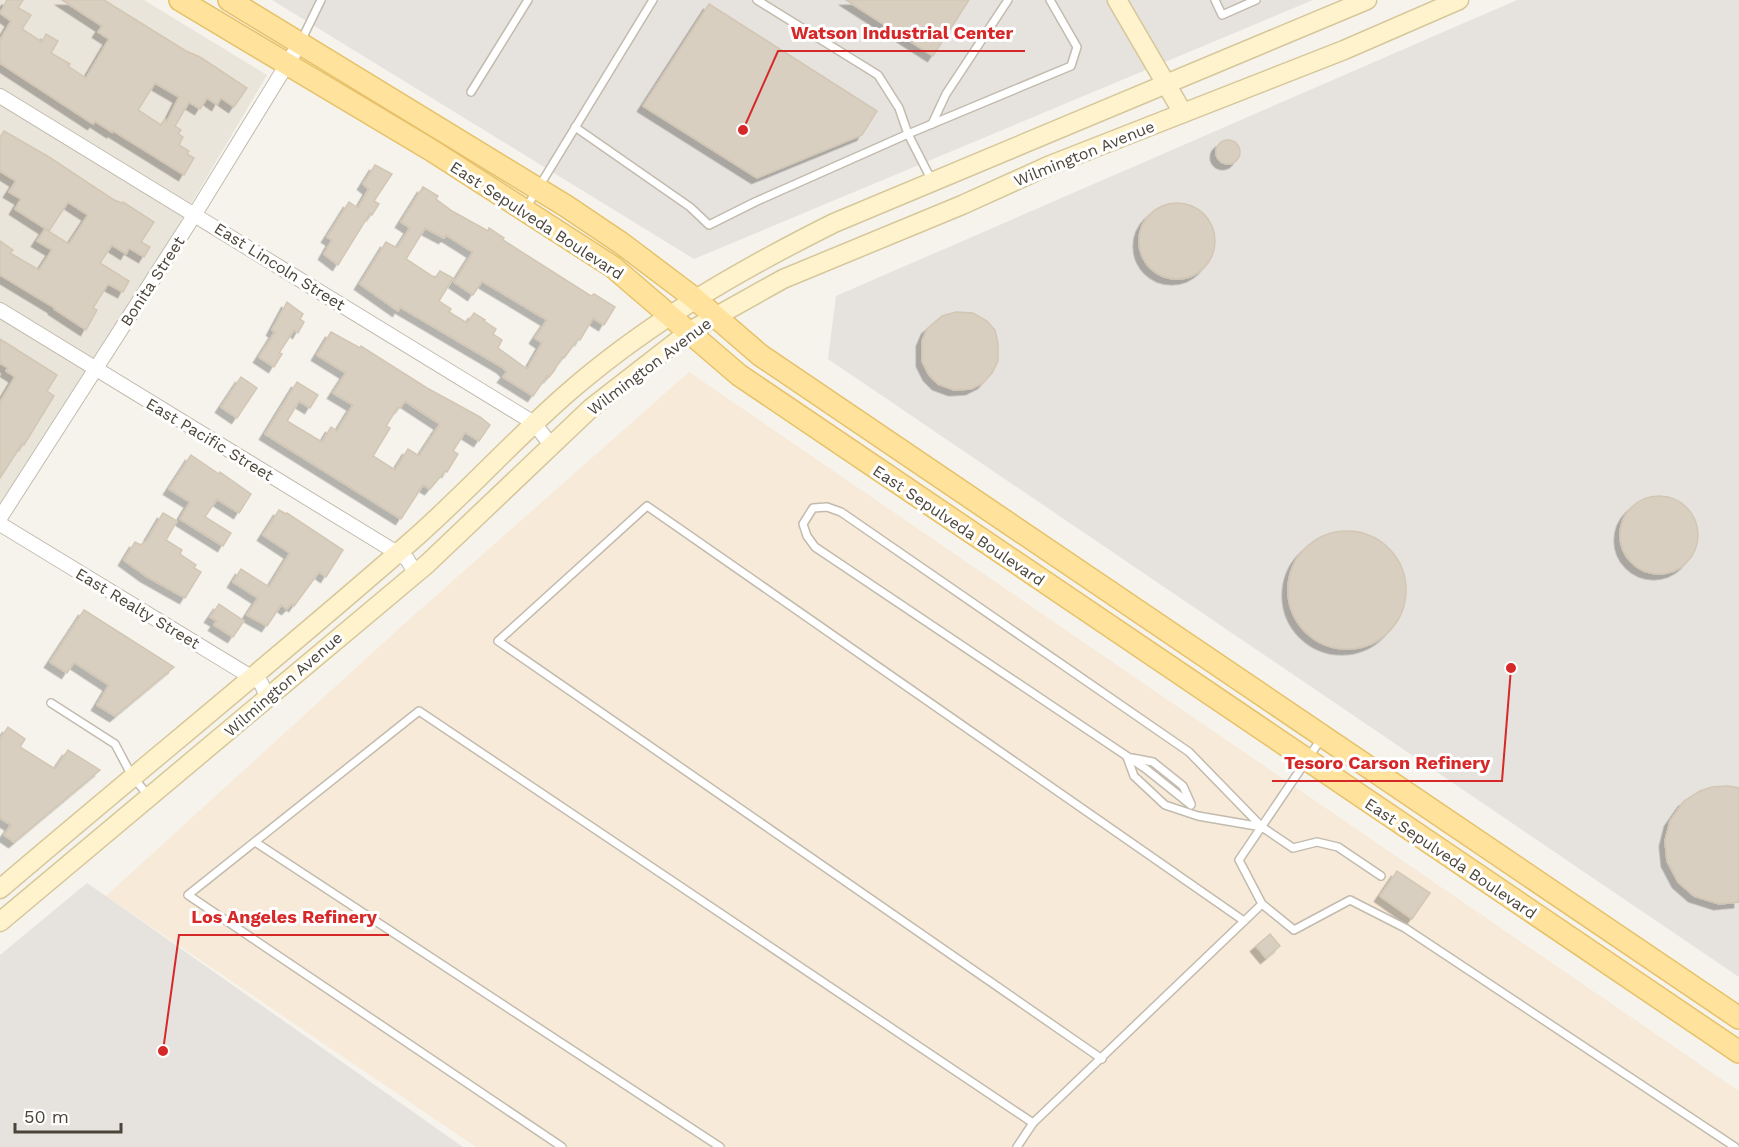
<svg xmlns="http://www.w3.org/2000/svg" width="1739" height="1147" font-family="'Work Sans',sans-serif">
	<defs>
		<filter id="shadow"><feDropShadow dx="-5.5" dy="5.5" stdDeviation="0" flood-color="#0004"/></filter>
	</defs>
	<rect width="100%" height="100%" fill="#f6f3ec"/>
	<polygon fill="#eae5da" points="0,0 144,0 267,75 0,528"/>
	<polygon fill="#f7ead8" points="689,372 1739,1091 1739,1147 476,1147 106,896 404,624"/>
	<g fill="#e6e2dd">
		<polygon points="272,0 1313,0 694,259"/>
		<polygon points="1517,0 1739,0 1739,977 828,359 836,296"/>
		<polygon points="87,883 106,896 463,1147 0,1147 0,955"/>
	</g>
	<g fill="#d8cfc1" stroke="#d3c7b4" stroke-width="1.5" fill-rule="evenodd" filter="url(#shadow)">
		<path d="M7,0H23L18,8L31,15L22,29L42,42L46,34L58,41L51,53L70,64L68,66L86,78L109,39L98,32L102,26L62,0H104L186,51L200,57L247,88L234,107L221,98L217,105L207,98L200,109L189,102L175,126L181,130L178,134L183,137L179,145L189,151L187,154L194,158L184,175L112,130V132L95,121L93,124L0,63V40L11,21L0,13ZM155,83L179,97L167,121L165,119L161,125L138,110Z"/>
		<polygon points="846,0 969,0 933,56"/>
		<polygon points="709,4 877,111 862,135 757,178 643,106"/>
		<polygon points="4,131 49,157 114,200 122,203 123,202 154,222 141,242 150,247 144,257 129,248 126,254 112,245 100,263 129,281 123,292 108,284 93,308 97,310 86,330 54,309 55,308 0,275 0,241 13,250 10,253 39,270 52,250 37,241 45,229 69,244 88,215 68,202 49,231 15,209 21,199 9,192 16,181 0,171 0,137"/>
		<circle cx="1228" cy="152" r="12"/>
		<polygon points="375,165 392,174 374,201 379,204 372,215 370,213 338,265 324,254 332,240 327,237 349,202 358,208 369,189 363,184"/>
		<path d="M423,187L438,196L436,199L452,211L488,231L489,228L504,238L503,240L591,296L594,294L615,307L604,325L593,318L580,340L578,339L564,358L562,357L554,371L549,377L547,376L533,396L503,377L507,372L502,367L400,307L398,311L360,284L386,242L397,248L410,228L401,222ZM425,228L444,238L446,235L473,252L454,282L473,295L482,281L547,320L535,338L542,343L527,369L498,348L502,340L493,334L496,329L484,321L485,320L474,313L467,323L449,312L451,309L439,301L453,278L440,271L435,278L406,259Z"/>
		<circle cx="1177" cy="241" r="38"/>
		<polygon points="287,302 303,314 300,319 304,322 298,333 294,330 279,353 282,354 274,367 259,357 275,332 272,330"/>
		<polygon points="956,312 973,313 987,321 995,330 998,343 998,361 992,373 983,383 971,389 954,390 938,384 929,375 922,361 922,341 927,329 942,316"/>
		<path d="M331,332L360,348L361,346L427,388L480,417L490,425L479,441L465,432L453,451L458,454L447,472L445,471L430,489L423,485L401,519L265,434L297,382L318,395L310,408L299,401L287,421L322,442L331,427L337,431L353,405L333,393L346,373L317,355ZM405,401L440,424L419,456L408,449L395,470L373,456L390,428L386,426L398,407L400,408Z"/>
		<polygon points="0,339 57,375 47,391 54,396 24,445 22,444 0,478 0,402 15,377 6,371 8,368 0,363"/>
		<polygon points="241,377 257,388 237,418 221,407"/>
		<polygon points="191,455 219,474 220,472 251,494 239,513 217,499 205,517 231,533 223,546 180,519 190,502 169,489"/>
		<circle cx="1659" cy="535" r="39"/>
		<polygon points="279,510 286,514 287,513 343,550 326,577 319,572 294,606 292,604 287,609 281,605 267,626 247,615 258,598 233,582 241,569 269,587 290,553 263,535"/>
		<polygon points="163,513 177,521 166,540 182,550 180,554 196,565 194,568 201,572 185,598 146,576 124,560 135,542 141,545 147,540"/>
		<circle cx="1347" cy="590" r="59"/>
		<polygon points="219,604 244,621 233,637 214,625 217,621 210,617"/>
		<polygon points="84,610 174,667 115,716 97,705 109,685 74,662 67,673 50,662"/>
		<polygon points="8,727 25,739 20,747 55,769 68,750 100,770 14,842 4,835 11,825 0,818 0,739"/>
		<polygon points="1728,786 1739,788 1739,902 1719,904 1694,896 1678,882 1667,861 1665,841 1670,821 1684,801 1700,791 1712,787"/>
		<polygon points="1397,871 1430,893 1412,919 1380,896"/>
		<polygon points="1270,934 1280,946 1266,958 1256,946"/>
	</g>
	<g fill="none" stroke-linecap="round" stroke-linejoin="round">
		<g stroke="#c2bbae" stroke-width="10">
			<g id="lane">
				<polyline points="757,0 878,75 899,108 908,134 1071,66 1077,47 1050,0"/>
				<polyline points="1215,0 1222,15 1256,0"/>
				<polyline points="301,41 321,0"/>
				<polyline points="471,92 528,0"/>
				<polyline points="932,124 946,94 1008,0"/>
				<polyline points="575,127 690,207 709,225 755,202 908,134 932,181"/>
				<polyline points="526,208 653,0"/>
				<polyline points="51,703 115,744 132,776 148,795"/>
				<polyline points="1127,757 1134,776 1165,805 1198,816 1262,827"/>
				<polyline points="1132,758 1153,762 1183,786 1191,804"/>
				<polyline points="1191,805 1146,769 815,547 807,536 803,524 813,508 827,507 841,512 1189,752 1262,827 1293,848 1317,842 1338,847 1381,876"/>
				<polyline points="255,842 720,1147"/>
				<polyline points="1262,904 1294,930 1350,900 1405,928 1735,1147"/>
				<polyline points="1102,1059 498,641 647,506 1244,921"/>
				<polyline points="562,1147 188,895 419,711 1033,1123 1262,904 1239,860 1321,739"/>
				<polyline points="1017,1147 1033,1123"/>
			</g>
		</g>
		<g stroke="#c2bbae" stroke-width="16">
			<g id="street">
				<polyline points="0,96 534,423 551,445"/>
				<polyline points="0,310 407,559 415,572"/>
				<polyline points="0,518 195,214 300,43"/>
				<polyline points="0,524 261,683 268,699"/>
			</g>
		</g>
		<g stroke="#d6c79b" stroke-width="21">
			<g id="secondary">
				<polyline points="1117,0 1183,113"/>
				<path d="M0,889C135,774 273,662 407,545C464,496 514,439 571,390C651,321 740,270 834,223L1367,0"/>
				<polyline points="0,922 427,564 591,408 690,331 783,279 962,205 1048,166 1344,50 1459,0"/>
			</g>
		</g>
		<g stroke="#e6c16a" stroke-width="24">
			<g id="primary">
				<polyline points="180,0 431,150 613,267 739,375 1739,1052"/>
				<polyline points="229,0 566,206 621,243 694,298 760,355 1739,1018"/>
			</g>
		</g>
		<use href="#lane" stroke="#fff" stroke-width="7"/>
		<use href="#street" stroke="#fff" stroke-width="14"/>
		<use href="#secondary" stroke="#fff3cd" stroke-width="18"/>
		<use href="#primary" stroke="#ffe39c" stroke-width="21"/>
	</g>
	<g text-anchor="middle" stroke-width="6" stroke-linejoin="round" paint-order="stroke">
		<g font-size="16" fill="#4b4439" stroke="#fff">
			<text transform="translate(1084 153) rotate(-22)" y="6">Wilmington Avenue</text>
			<text transform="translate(537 220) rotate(33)" y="6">East Sepulveda Boulevard</text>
			<text transform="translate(280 266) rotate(32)" y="6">East Lincoln Street</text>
			<text transform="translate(152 281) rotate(-57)" y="6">Bonita Street</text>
			<text transform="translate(649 366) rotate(-37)" y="6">Wilmington Avenue</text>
			<text transform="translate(210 439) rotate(31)" y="6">East Pacific Street</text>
			<text transform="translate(959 525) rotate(34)" y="6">East Sepulveda Boulevard</text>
			<text transform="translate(138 608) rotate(31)" y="6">East Realty Street</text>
			<text transform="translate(283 684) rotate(-41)" y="6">Wilmington Avenue</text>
			<text transform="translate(1451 858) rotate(34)" y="6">East Sepulveda Boulevard</text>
		</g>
	</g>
	<path fill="none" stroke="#d62828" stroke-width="2" d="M743 130L778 51H1025M1511 668L1502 781H1272M163 1051L179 935H389"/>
	<g fill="#d62828" stroke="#fff" stroke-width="2">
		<circle cx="743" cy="130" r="6"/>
		<circle cx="1511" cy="668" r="6"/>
		<circle cx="163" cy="1051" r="6"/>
	</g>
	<g font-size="18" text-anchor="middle" font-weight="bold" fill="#d62828" stroke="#fff" stroke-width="6" stroke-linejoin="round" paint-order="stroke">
		<text x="902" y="39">Watson Industrial Center</text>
		<text x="1387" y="769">Tesoro Carson Refinery</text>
		<text x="284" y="923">Los Angeles Refinery</text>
	</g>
	<path d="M15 1123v9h106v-9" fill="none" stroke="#4b4439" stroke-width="3"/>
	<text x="24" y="1123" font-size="18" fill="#4b4439" stroke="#ffffff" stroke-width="4.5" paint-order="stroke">50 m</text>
</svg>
